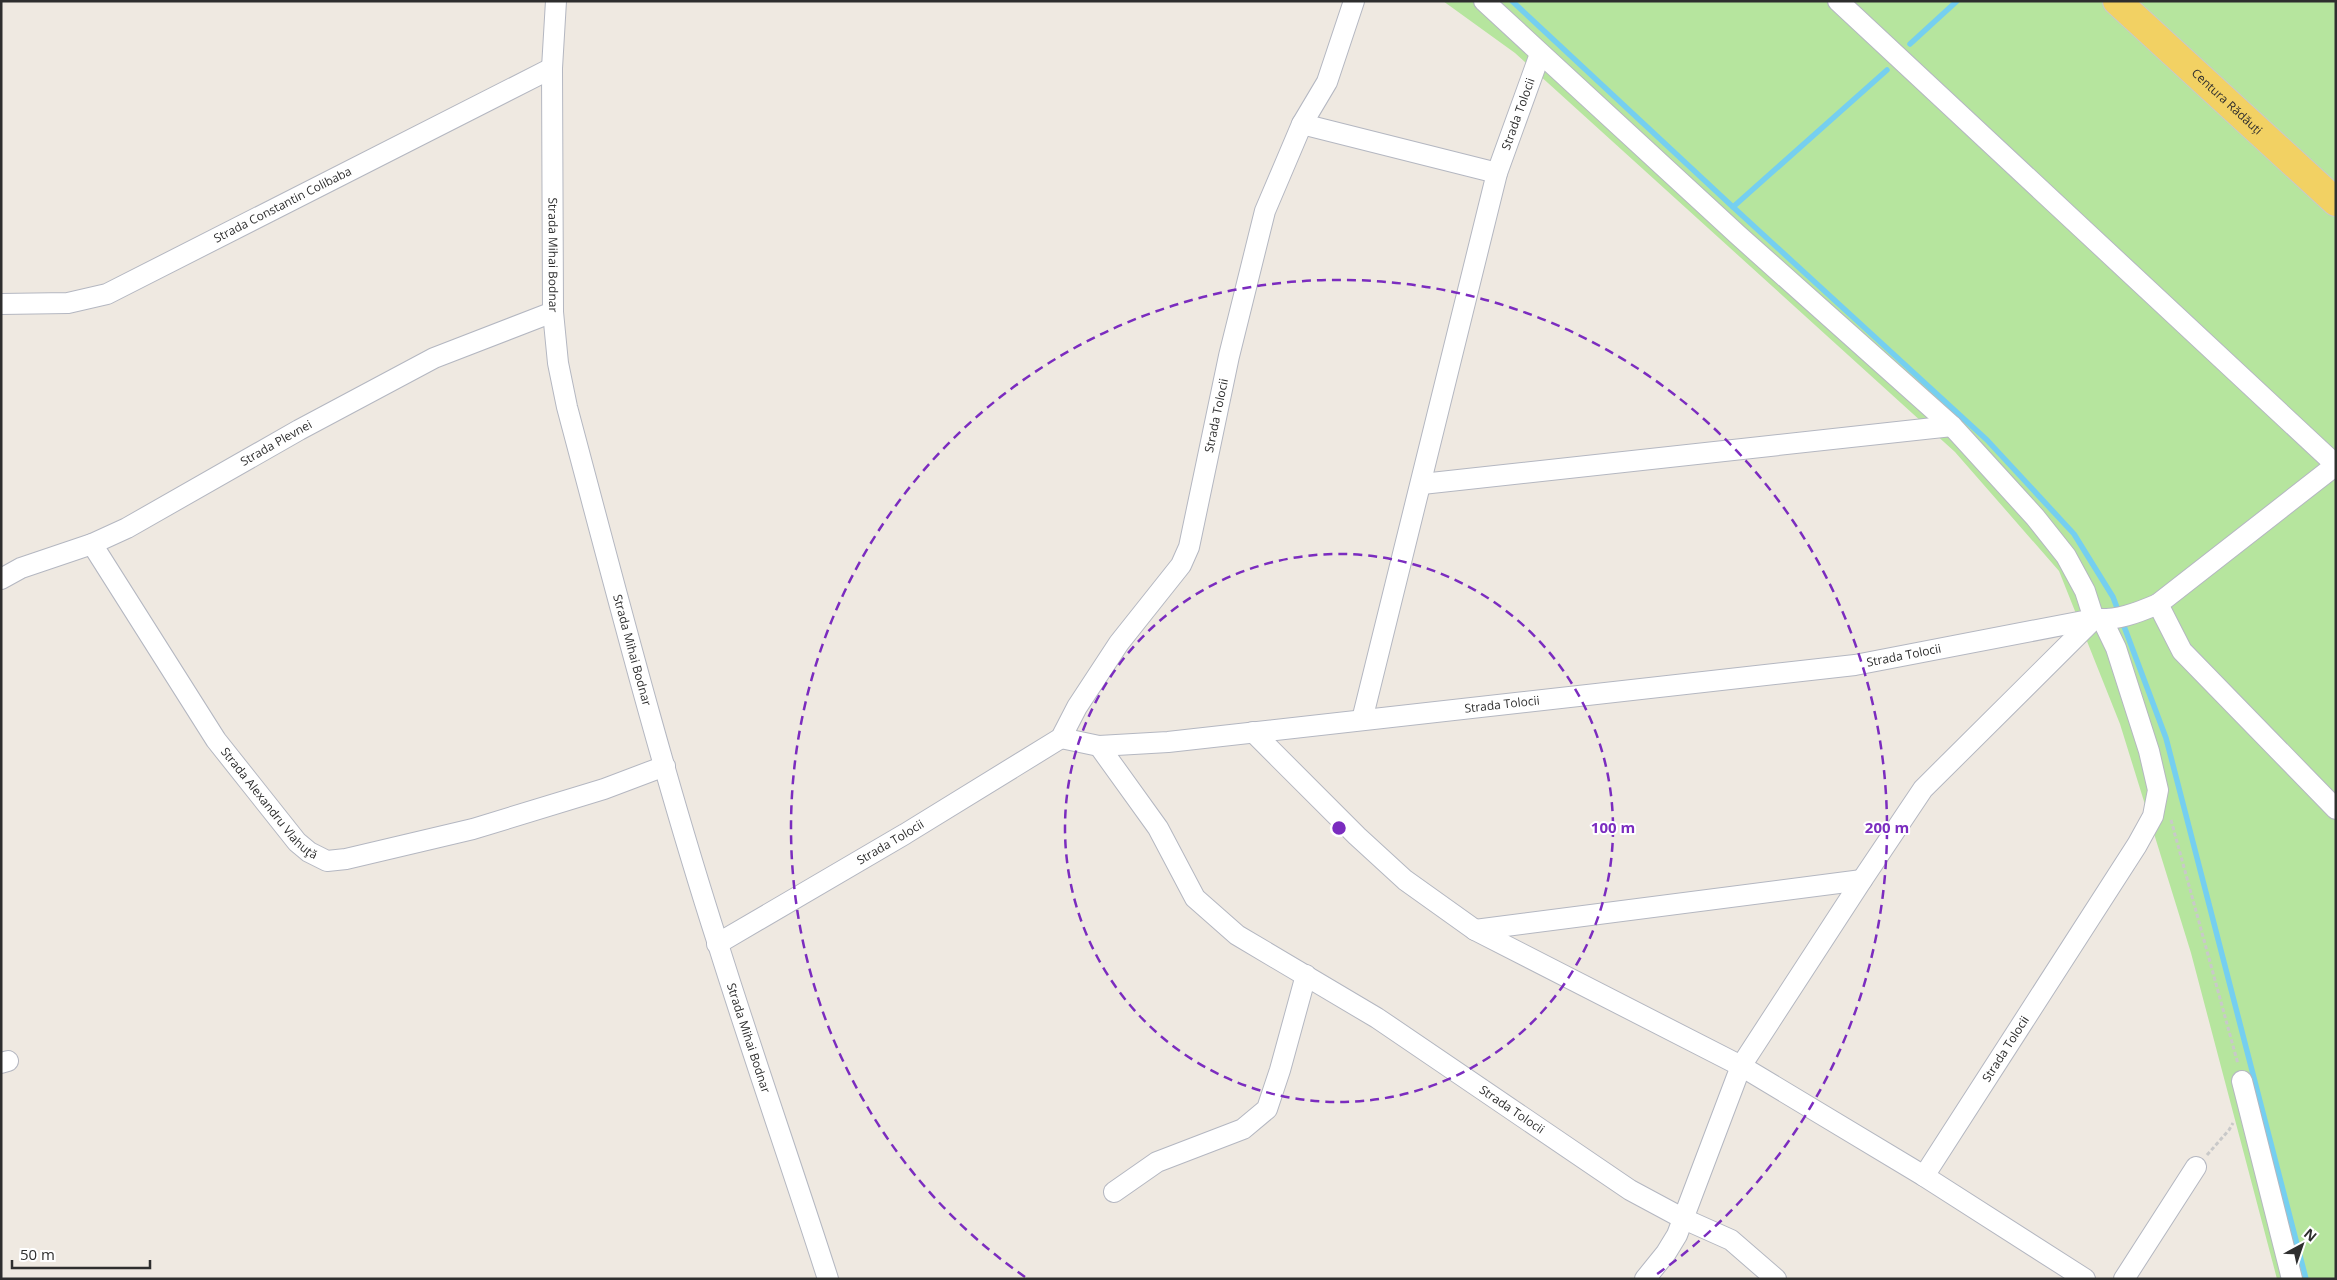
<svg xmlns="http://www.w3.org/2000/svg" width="2337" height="1280" font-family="'Open Sans',sans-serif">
	<rect width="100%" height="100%" fill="#efe9e1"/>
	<polygon fill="#b6e59e" points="1443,1 2336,1 2336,1279 2277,1279 2191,953 2120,724 2059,571 1955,452 1515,53"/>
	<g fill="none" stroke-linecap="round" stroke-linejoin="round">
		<g stroke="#75cff0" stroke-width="5.5">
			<polyline points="1512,1 1733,207 1987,440 2074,534 2113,597 2166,738 2306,1279"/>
			<polyline points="1910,44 1957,1"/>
			<polyline points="1733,207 1887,70"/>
		</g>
		<g stroke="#b4b7c1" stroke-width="22">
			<g id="minor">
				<path id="s1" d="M556,1L552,68L553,312L558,363L567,407C615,587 661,767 718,944C753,1056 792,1167 828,1279"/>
				<path d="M1484,1L1738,235L1952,426L2035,517L2066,556L2085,591L2094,619C2116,621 2137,613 2158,604"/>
				<polyline points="1838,1 2336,465"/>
				<polyline points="1302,124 1497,173"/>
				<path id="s2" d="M1,304L68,303L107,294L552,68"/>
				<polyline points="2336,465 2158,604 2182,651 2336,809"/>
				<polyline points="1422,484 1952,426"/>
				<path id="s3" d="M92,544L216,740L297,842L309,852L327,861L346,859L473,829L604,789L665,766"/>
				<path id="s4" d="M1,579L21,568L92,544L127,528L299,430L434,358L553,312"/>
				<path id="s5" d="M1362,720L1497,173L1540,54"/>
				<polyline points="1253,732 1357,836 1405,880 1475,930 1741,1066 1924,1176 2085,1279"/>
				<path id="s6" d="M1061,738L1099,746L1168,742L1855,665L2094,619"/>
				<path id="s7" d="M1099,746L1158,828L1195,898L1237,935L1377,1018L1630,1190L1684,1219L1731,1240L1776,1279"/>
				<polyline points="1475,930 1862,880"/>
				<path id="s8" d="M717,944L905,834L1061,738L1077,707L1119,643L1181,565L1189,547L1229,356L1265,211L1302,124L1327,82L1354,1"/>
				<polyline points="1,1063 8,1061"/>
				<polyline points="2242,1081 2292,1279"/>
				<path id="s9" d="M1924,1176L2137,845L2153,816L2158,790L2149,751L2116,648L2102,619"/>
				<polyline points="1114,1192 1157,1162 1243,1129 1267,1109 1280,1070 1306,975"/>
				<polyline points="1645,1279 1666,1253 1677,1235 1741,1066 1862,880 1923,789 2094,619"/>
				<polyline points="2124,1279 2196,1167"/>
			</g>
		</g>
		<g stroke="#c9c9c9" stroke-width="30">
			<g id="primary">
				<path id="s10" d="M2117,1L2336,202"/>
			</g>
		</g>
		<g stroke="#c9c9c9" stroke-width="3" stroke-dasharray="4 2.5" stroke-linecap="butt">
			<polyline points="2171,820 2238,1064"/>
			<polyline points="2207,1155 2229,1130 2233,1123"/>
		</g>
		<use href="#minor" stroke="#fff" stroke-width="20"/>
		<use href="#primary" stroke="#f2d163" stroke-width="28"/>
	</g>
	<g fill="none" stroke="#7b2cbf" stroke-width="2.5" stroke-dasharray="9 6">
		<circle cx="1339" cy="828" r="274"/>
		<path d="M1025 1277A548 548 0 1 1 1653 1277"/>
	</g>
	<g text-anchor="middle" stroke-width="4" stroke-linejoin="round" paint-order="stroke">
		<g font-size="12" fill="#2e2e2e" stroke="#fff">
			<text dy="4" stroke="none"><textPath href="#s10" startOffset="149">Centura Rădăuți</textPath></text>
			<text dy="4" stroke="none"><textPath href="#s5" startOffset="626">Strada Tolocii</textPath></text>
			<text dy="4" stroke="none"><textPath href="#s2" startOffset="304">Strada Constantin Colibaba</textPath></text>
			<text dy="4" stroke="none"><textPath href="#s1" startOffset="254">Strada Mihai Bodnar</textPath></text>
			<text dy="4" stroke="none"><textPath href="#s8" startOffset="766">Strada Tolocii</textPath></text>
			<text dy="4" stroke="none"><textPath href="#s4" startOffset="308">Strada Plevnei</textPath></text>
			<text dy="4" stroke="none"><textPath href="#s1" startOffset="659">Strada Mihai Bodnar</textPath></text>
			<text dy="4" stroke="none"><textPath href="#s6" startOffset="849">Strada Tolocii</textPath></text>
			<text dy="4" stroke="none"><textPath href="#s6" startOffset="444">Strada Tolocii</textPath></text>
			<text dy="4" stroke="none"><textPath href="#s3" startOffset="315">Strada Alexandru Vlahuţă</textPath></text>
			<text dy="4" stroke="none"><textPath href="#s8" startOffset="201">Strada Tolocii</textPath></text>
			<text dy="4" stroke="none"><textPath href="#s1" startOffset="1064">Strada Mihai Bodnar</textPath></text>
			<text dy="4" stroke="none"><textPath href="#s9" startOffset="151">Strada Tolocii</textPath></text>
			<text dy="4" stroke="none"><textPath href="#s7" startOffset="562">Strada Tolocii</textPath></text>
		</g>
	</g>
	<circle cx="1339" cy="828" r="8" fill="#7b2cbf" stroke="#fff" stroke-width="2.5"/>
	<g font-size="15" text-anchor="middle" font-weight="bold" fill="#7b2cbf" stroke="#fff" stroke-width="4" stroke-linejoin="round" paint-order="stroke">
		<text x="1613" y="833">100 m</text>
		<text x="1887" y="833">200 m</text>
	</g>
	<rect width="2337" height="1280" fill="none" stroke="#2e2e2e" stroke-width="5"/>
	<g transform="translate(2302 1245) rotate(40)" stroke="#ffffff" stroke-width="4" paint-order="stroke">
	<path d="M0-4L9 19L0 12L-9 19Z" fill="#2e2e2e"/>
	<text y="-8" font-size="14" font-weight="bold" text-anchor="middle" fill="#2e2e2e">N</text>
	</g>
	<path d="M12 1260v8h138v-8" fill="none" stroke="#2e2e2e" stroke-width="2.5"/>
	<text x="20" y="1260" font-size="15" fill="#2e2e2e" stroke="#ffffff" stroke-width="4" paint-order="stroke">50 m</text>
</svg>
